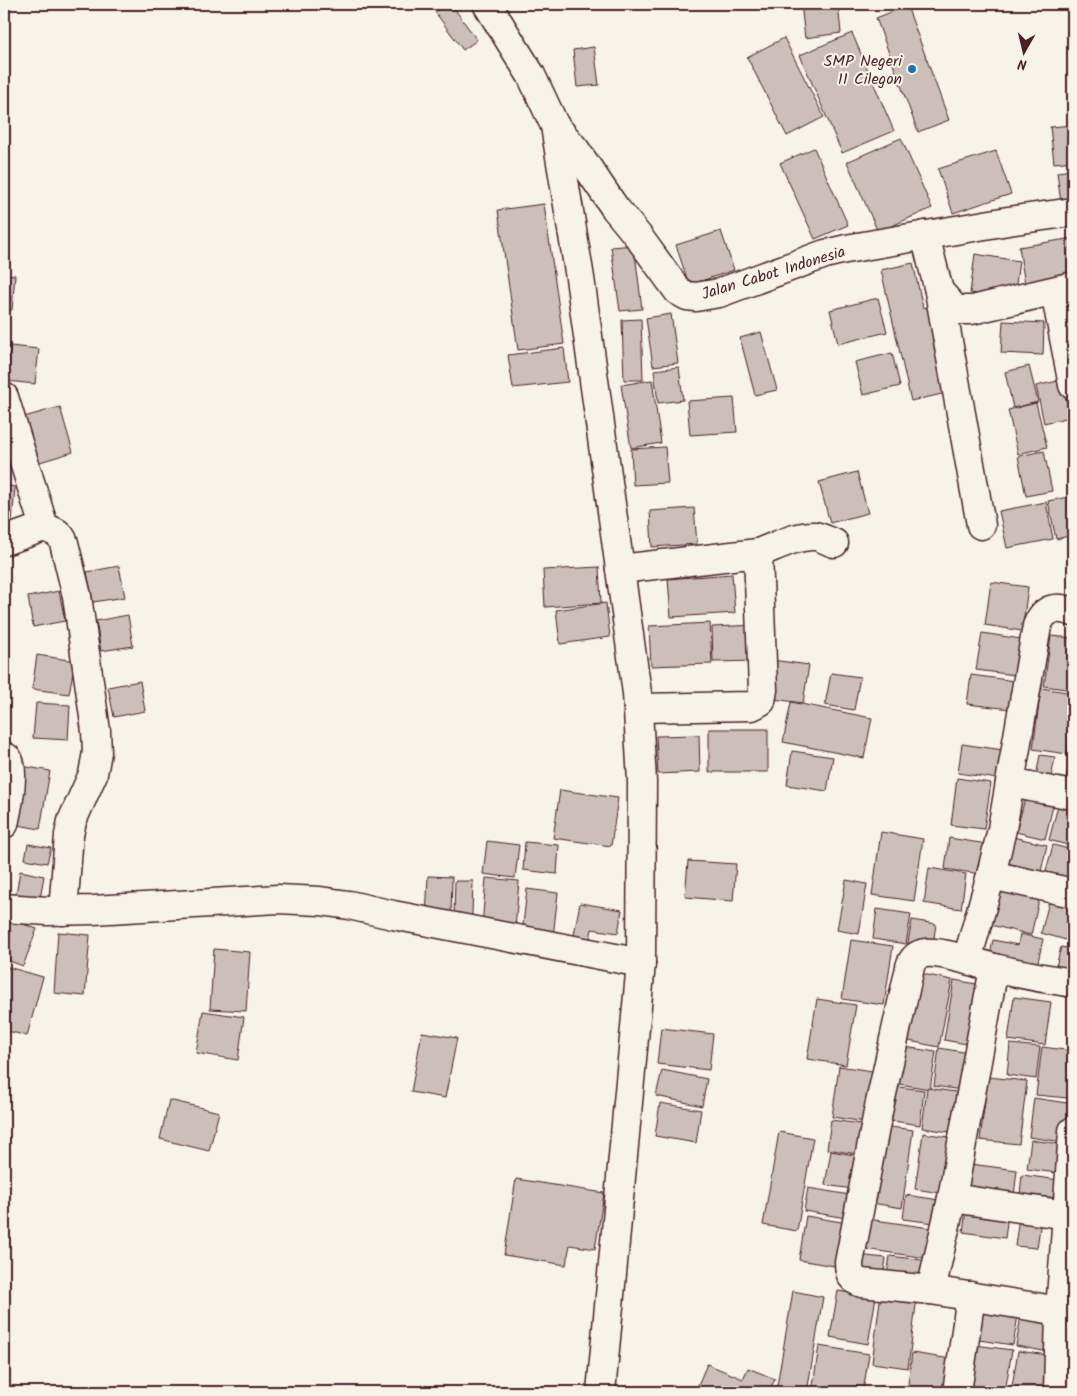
<svg xmlns="http://www.w3.org/2000/svg" width="1077" height="1396" font-family="Kalam,sans-serif">
	<rect width="100%" height="100%" fill="#f7f3e8"/>
	<filter id="ink" filterUnits="userSpaceOnUse"><feTurbulence type="fractalNoise" baseFrequency=".02" numOctaves="2"/><feDisplacementMap in="SourceGraphic" scale="10" xChannelSelector="R" yChannelSelector="G"/><feConvolveMatrix kernelMatrix="1 2 1 2 8 2 1 2 1" color-interpolation-filters="sRGB"/></filter>
	<g filter="url(#ink)">
		<g fill="#ccbfb9" stroke="#4a1f2b">
			<polygon points="447,4 451,4 477,40 463,50 435,12"/>
			<polygon points="801,4 838,4 841,33 805,38"/>
			<polygon points="907,6 949,120 918,132 876,18"/>
			<polygon points="852,33 894,131 842,153 800,55"/>
			<polygon points="784,38 824,117 787,136 747,57"/>
			<polygon points="594,47 599,85 577,87 573,50"/>
			<polygon points="1073,125 1073,161 1054,163 1050,127"/>
			<polygon points="901,138 932,208 878,232 847,162"/>
			<polygon points="814,148 848,225 815,239 780,163"/>
			<polygon points="996,151 1011,194 953,213 938,169"/>
			<polygon points="1073,170 1073,210 1062,211 1057,172"/>
			<polygon points="544,204 564,344 518,350 498,210"/>
			<polygon points="721,231 734,270 689,285 676,245"/>
			<polygon points="1073,238 1073,278 1025,285 1019,247"/>
			<polygon points="634,245 642,309 620,311 611,247"/>
			<polygon points="975,254 1019,261 1014,299 970,293"/>
			<polygon points="913,263 923,308 932,306 951,392 911,401 881,270"/>
			<polygon points="4,274 15,275 12,310 4,309"/>
			<polygon points="878,298 887,332 838,344 830,310"/>
			<polygon points="671,314 678,363 653,366 646,318"/>
			<polygon points="641,319 643,380 624,380 622,320"/>
			<polygon points="1003,321 1044,323 1043,355 1001,353"/>
			<polygon points="761,332 777,390 755,395 740,338"/>
			<polygon points="10,346 39,349 35,384 7,381"/>
			<polygon points="564,348 568,382 513,388 508,355"/>
			<polygon points="892,353 900,386 863,395 855,362"/>
			<polygon points="1029,366 1038,402 1013,408 1005,372"/>
			<polygon points="679,367 683,400 658,403 654,370"/>
			<polygon points="652,380 661,443 631,448 621,385"/>
			<polygon points="1062,380 1070,417 1044,423 1036,386"/>
			<polygon points="734,398 737,432 690,435 687,401"/>
			<polygon points="1036,403 1047,447 1018,454 1008,410"/>
			<polygon points="60,407 73,452 30,465 17,419"/>
			<polygon points="665,447 668,483 633,485 631,449"/>
			<polygon points="1044,451 1052,491 1026,496 1018,456"/>
			<polygon points="857,472 868,513 830,523 819,482"/>
			<polygon points="4,485 15,487 12,522 4,521"/>
			<polygon points="1073,496 1073,535 1056,539 1048,501"/>
			<polygon points="1046,502 1053,539 1007,548 999,511"/>
			<polygon points="694,508 697,544 652,547 650,511"/>
			<polygon points="119,566 125,597 93,602 87,572"/>
			<polygon points="599,567 601,603 545,607 543,570"/>
			<polygon points="732,574 735,613 671,617 668,579"/>
			<polygon points="991,582 1028,587 1022,631 985,625"/>
			<polygon points="59,591 65,621 33,627 28,597"/>
			<polygon points="606,603 610,637 560,644 556,610"/>
			<polygon points="128,615 133,646 101,651 96,621"/>
			<polygon points="710,623 712,664 651,666 649,626"/>
			<polygon points="757,625 758,661 713,662 712,627"/>
			<polygon points="982,633 1021,639 1015,675 976,670"/>
			<polygon points="1051,636 1073,638 1073,690 1044,686"/>
			<polygon points="37,655 75,661 69,694 32,689"/>
			<polygon points="772,660 809,665 803,703 766,698"/>
			<polygon points="831,673 860,677 854,710 825,705"/>
			<polygon points="971,675 1015,681 1011,709 967,704"/>
			<polygon points="140,681 145,711 114,717 108,687"/>
			<polygon points="1041,688 1073,693 1073,707 1067,754 1033,749"/>
			<polygon points="791,702 872,718 864,758 783,742"/>
			<polygon points="36,703 70,705 68,740 33,738"/>
			<rect x="709" y="729" width="59" height="43"/>
			<polygon points="1072,733 1073,733 1073,790 1065,789"/>
			<polygon points="699,735 700,772 658,774 656,736"/>
			<polygon points="962,744 1003,750 998,779 958,773"/>
			<polygon points="792,751 833,757 827,791 787,785"/>
			<polygon points="1040,755 1055,757 1051,779 1036,777"/>
			<polygon points="22,766 50,771 40,829 12,824"/>
			<polygon points="957,778 991,783 984,829 951,825"/>
			<polygon points="560,790 618,798 611,846 553,838"/>
			<polygon points="1025,799 1053,806 1045,839 1016,832"/>
			<polygon points="1059,802 1073,806 1073,839 1071,846 1049,840"/>
			<polygon points="881,832 923,839 914,901 872,895"/>
			<polygon points="1013,837 1047,845 1039,880 1005,873"/>
			<polygon points="949,838 993,845 988,875 945,869"/>
			<polygon points="487,841 519,845 515,878 483,874"/>
			<polygon points="525,842 559,845 557,874 523,870"/>
			<polygon points="28,844 51,848 47,863 25,859"/>
			<polygon points="1053,845 1073,850 1065,887 1043,882"/>
			<polygon points="688,861 736,864 733,901 685,897"/>
			<polygon points="929,868 966,874 961,909 924,903"/>
			<polygon points="20,871 44,876 39,905 15,900"/>
			<polygon points="428,876 452,877 451,919 426,918"/>
			<polygon points="486,878 519,881 515,929 482,926"/>
			<polygon points="846,880 867,884 859,934 837,930"/>
			<polygon points="998,880 1041,891 1031,935 987,924"/>
			<polygon points="455,881 473,881 472,916 454,915"/>
			<polygon points="527,889 558,893 553,937 522,934"/>
			<polygon points="1051,894 1073,900 1073,942 1041,933"/>
			<polygon points="580,903 622,910 618,933 592,929 588,949 572,945"/>
			<polygon points="877,909 911,914 906,944 873,939"/>
			<polygon points="4,917 37,929 23,966 4,959"/>
			<polygon points="912,920 936,924 932,951 907,948"/>
			<polygon points="58,932 90,935 85,996 54,993"/>
			<polygon points="1020,934 1043,939 1036,971 989,961 993,940 1018,945"/>
			<polygon points="851,940 893,946 884,1005 842,999"/>
			<polygon points="1061,947 1073,949 1073,975 1055,970"/>
			<polygon points="214,949 250,952 246,1011 210,1009"/>
			<polygon points="8,967 43,977 27,1036 4,1030 4,981"/>
			<polygon points="913,972 952,980 939,1047 899,1039"/>
			<polygon points="954,980 988,986 978,1046 944,1040"/>
			<polygon points="1014,997 1051,1002 1045,1045 1008,1040"/>
			<polygon points="817,999 856,1005 846,1065 807,1059"/>
			<polygon points="203,1011 244,1017 238,1060 196,1053"/>
			<polygon points="661,1028 713,1034 709,1070 657,1064"/>
			<polygon points="422,1032 457,1038 445,1098 411,1092"/>
			<polygon points="1010,1044 1040,1047 1036,1079 1007,1075"/>
			<polygon points="899,1046 936,1052 930,1089 893,1083"/>
			<polygon points="1042,1047 1073,1051 1068,1098 1036,1095"/>
			<polygon points="939,1048 975,1054 969,1091 934,1086"/>
			<polygon points="839,1066 879,1072 872,1123 832,1117"/>
			<polygon points="662,1070 707,1079 702,1106 656,1096"/>
			<polygon points="988,1077 1027,1081 1019,1144 980,1140"/>
			<polygon points="891,1086 924,1090 920,1125 886,1120"/>
			<polygon points="927,1088 963,1093 957,1133 922,1128"/>
			<polygon points="1034,1098 1073,1104 1069,1143 1029,1137"/>
			<polygon points="169,1100 219,1112 209,1151 160,1139"/>
			<polygon points="660,1103 701,1110 696,1143 655,1136"/>
			<polygon points="831,1120 868,1125 863,1155 827,1149"/>
			<polygon points="883,1126 913,1130 902,1208 872,1203"/>
			<polygon points="779,1132 813,1138 797,1231 763,1225"/>
			<polygon points="923,1133 955,1138 947,1194 915,1189"/>
			<polygon points="1031,1140 1068,1145 1065,1174 1027,1169"/>
			<polygon points="831,1151 865,1157 860,1190 825,1185"/>
			<polygon points="970,1164 1017,1170 1014,1195 967,1189"/>
			<polygon points="1022,1175 1059,1180 1057,1198 1020,1194"/>
			<polygon points="516,1179 604,1193 595,1249 570,1245 566,1265 504,1255"/>
			<polygon points="808,1188 856,1196 852,1219 804,1211"/>
			<polygon points="906,1195 946,1201 943,1224 903,1219"/>
			<polygon points="966,1210 1008,1215 1005,1238 963,1232"/>
			<polygon points="806,1216 853,1224 846,1268 799,1260"/>
			<polygon points="1019,1217 1041,1220 1037,1248 1015,1246"/>
			<polygon points="868,1219 937,1229 933,1259 865,1249"/>
			<polygon points="856,1255 886,1258 883,1279 854,1275"/>
			<polygon points="890,1256 929,1261 926,1286 886,1281"/>
			<polygon points="793,1291 823,1297 807,1392 776,1392"/>
			<polygon points="838,1291 876,1297 868,1344 830,1337"/>
			<polygon points="881,1292 917,1297 908,1368 872,1363"/>
			<polygon points="978,1302 1019,1309 1013,1345 972,1339"/>
			<polygon points="1021,1315 1054,1321 1049,1352 1016,1346"/>
			<polygon points="975,1345 1012,1350 1005,1392 967,1392"/>
			<polygon points="819,1346 869,1354 863,1392 812,1392"/>
			<polygon points="1018,1351 1048,1355 1042,1392 1011,1392"/>
			<polygon points="912,1353 951,1359 947,1392 907,1392"/>
			<polygon points="707,1364 743,1379 748,1368 775,1379 769,1392 695,1392"/>
		</g>
		<g fill="none" stroke-linecap="round" stroke-linejoin="round">
			<g stroke="#4a1f2b" stroke-width="31">
				<g id="minor">
					<polyline points="487,4 531,75 555,126 580,278 637,693 642,782 641,963 601,1392"/>
					<polyline points="557,128 575,149 615,208 638,236 678,291 687,296 696,297 719,293 825,254 846,249 1008,221 1073,212"/>
					<polyline points="925,235 939,291 956,310 972,310 1073,286"/>
					<polyline points="939,291 981,525"/>
					<polyline points="1055,291 1073,385"/>
					<path d="M4,397L44,527C54,531 61,533 64,543L77,596L96,731L97,752L93,774L72,821L69,835L63,911"/>
					<polyline points="4,541 44,527"/>
					<polyline points="620,569 758,553"/>
					<path d="M638,708L752,706L761,701L763,690L758,553C775,547 796,535 815,536C821,537 828,541 834,543"/>
					<path d="M4,756L8,759C16,769 7,811 4,824"/>
					<polyline points="1010,783 1073,795"/>
					<polyline points="991,875 1073,893"/>
					<polyline points="4,908 48,911 93,910 278,899 320,901 349,905 393,915 641,963"/>
					<path d="M967,960L991,875L1002,829L1037,626C1044,607 1057,606 1073,612"/>
					<polyline points="952,1198 1067,1215"/>
					<polyline points="931,1290 952,1198 994,968"/>
					<path d="M1060,1311L931,1290L862,1283C851,1280 849,1273 849,1263L878,1112L910,967C912,959 917,954 926,953C943,951 976,963 994,968C1020,974 1047,979 1073,983"/>
					<polyline points="957,1392 971,1296"/>
					<polyline points="1058,1392 1060,1311 1073,1131"/>
				</g>
			</g>
			<use href="#minor" stroke="#f7f3e8" stroke-width="28"/>
		</g>
	</g>
	<circle fill="#1f6fb2" stroke="#f7f3e8" stroke-width="2" cx="912" cy="69" r="5"/>
	<g text-anchor="middle" stroke-width="4" stroke-linejoin="round" paint-order="stroke">
		<g font-size="16" fill="#4a1f2b" stroke="#f7f3e8" text-anchor="end">
			<text x="902" y="66">SMP Negeri<tspan x="902" dy="18">11 Cilegon</tspan></text>
		</g>
		<g font-size="16" fill="#4a1f2b" stroke="#f7f3e8">
			<text transform="translate(773 272) rotate(-17)" y="6">Jalan Cabot Indonesia</text>
		</g>
	</g>
	<rect width="1077" height="1396" fill="none" stroke="#f7f3e8" stroke-width="20"/>
	<rect x="10" y="10" width="1057" height="1376" fill="none" stroke="#4a1f2b" stroke-width="2" filter="url(#ink)"/>
	<g transform="translate(1024 52) rotate(188)" stroke="#f7f3e8" stroke-width="4" paint-order="stroke">
	<path d="M0-4L9 19L0 12L-9 19Z" fill="#4a1f2b"/>
	<text y="-8" font-size="14" font-weight="bold" text-anchor="middle" fill="#4a1f2b">N</text>
	</g>
</svg>
